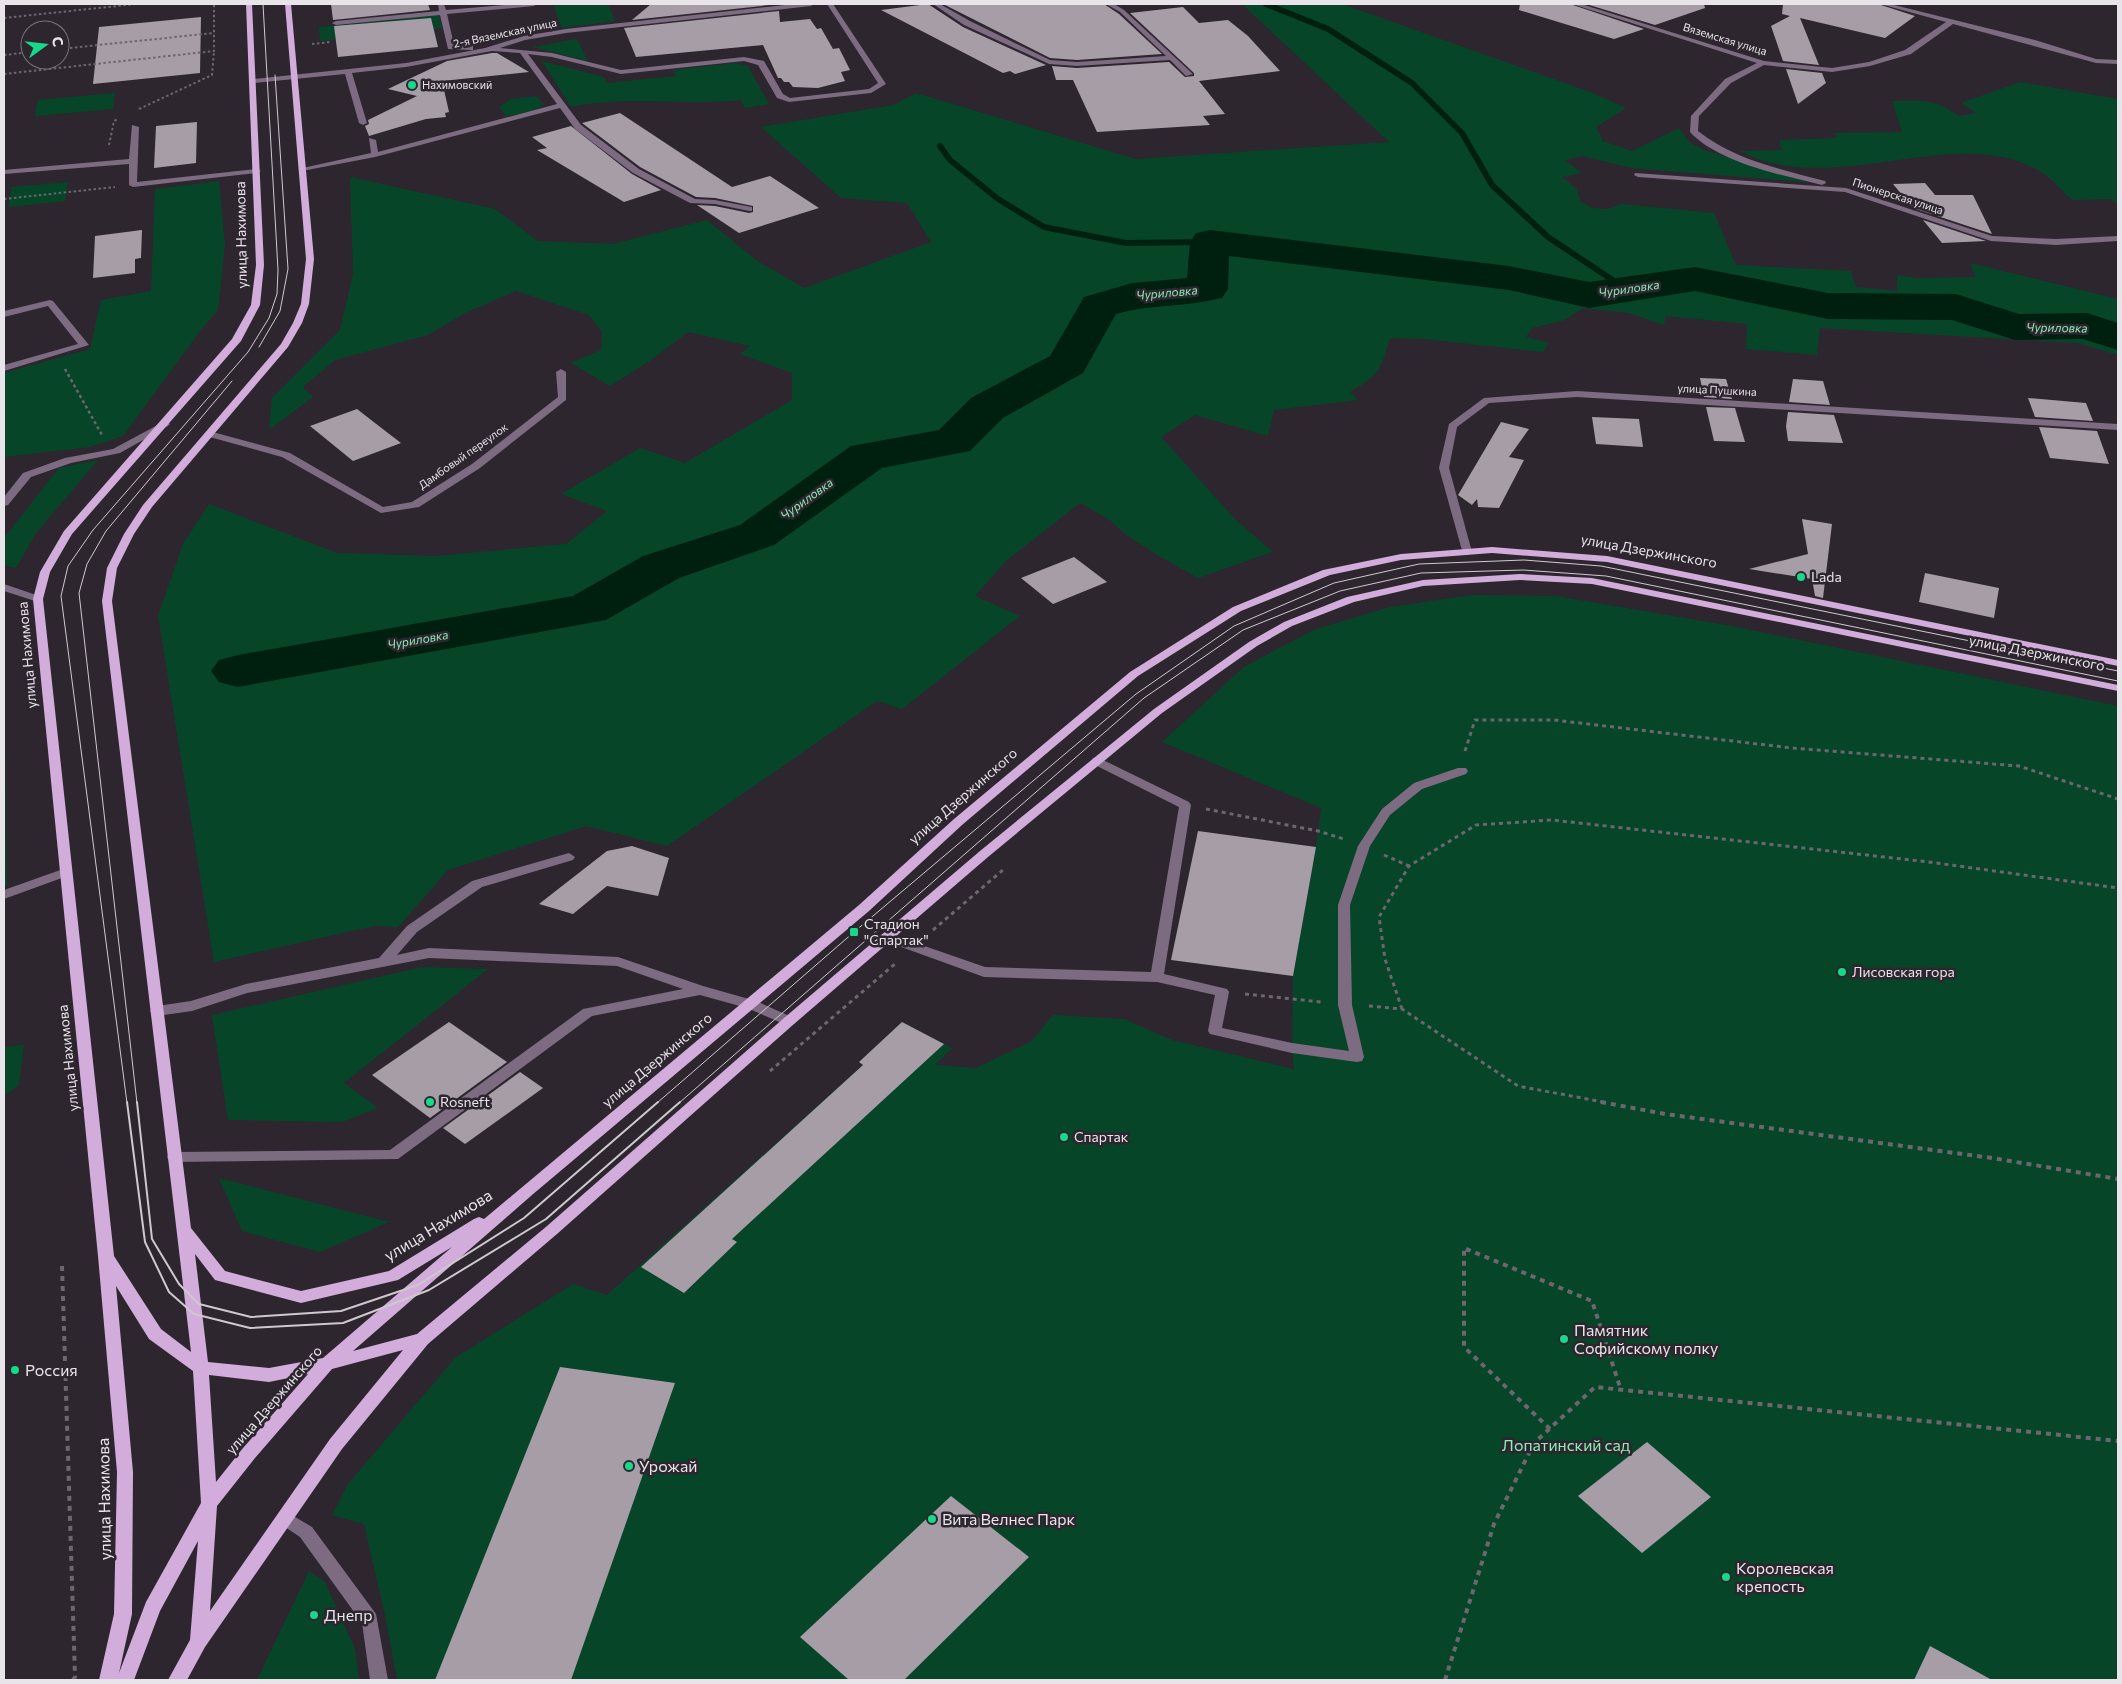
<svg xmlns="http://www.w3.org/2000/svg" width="2122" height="1684" font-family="Commissioner,sans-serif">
	<rect width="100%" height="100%" fill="#2d262f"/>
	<g fill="#074529">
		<polygon points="553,4 608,4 615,21 562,28"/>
		<path d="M1218,4H1342L1590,92L1626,108L1596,127L1603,141L1632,151L1679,128L1689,142L1704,150L1805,180V182L1631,168L1582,156L1565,160L1582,173L1562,177L1577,189L1580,201L1592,208L1607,209L1622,204L1714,213L1736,265L1851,271L1856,287L1897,291V275L1919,278L1976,277L1970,263L2118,299V355L2078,343L1820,328L1817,355L1746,349L1747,324L1666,316L1664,325L1629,313L1583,308L1565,320L1532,328L1526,337L1549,343L1543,352L1424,339L1390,338C1380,371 1380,374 1350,392L1358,400L1274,410L1268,436L1195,415L1161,437L1235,519L1273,552L1198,578L1159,556L1125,534L1110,520L1080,503L1006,561L975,596L1020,616L902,709L877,701L667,846L586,826L448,870L398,927L374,926L214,962L158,616L183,544L209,504L337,553L436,556L566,544L607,511L561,494L640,448L685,463L792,400V373L740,354L750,346L688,332L651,360L610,386L571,363L601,350L602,332L589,315L516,291L463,314L428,335L335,360L303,387L313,397L269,430L272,398L340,330L353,274L350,177L495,209L538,241L613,244L707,220L756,260L804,288L931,242L907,203L841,198L761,127L893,105L916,93L1136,159L1389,142L1242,4Z"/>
		<polygon points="439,15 442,28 320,41 319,27"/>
		<polygon points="577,39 588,61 532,47"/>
		<path d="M542,61L604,77L607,83L676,76L673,70L736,63L748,66L769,104L745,108L741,100C685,106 626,95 571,107Z"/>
		<path d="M2020,82L2118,99V205L2111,199L2072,200C2063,192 2054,181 2044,174C1961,118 1833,201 1740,151L1782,150L1779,140L1837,138L1835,133L1902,132L1892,101C1922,101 1934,98 1959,116L1977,113L1961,103Z"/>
		<polygon points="115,93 113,109 35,116 38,100"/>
		<path d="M536,96L544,104C533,112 519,115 506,116L499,107L511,99Z"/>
		<polygon points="219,181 225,245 218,310 200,331 123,436 90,447 4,457 4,373 90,349 101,300 151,291 155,189"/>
		<polygon points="68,182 65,201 8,207 12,187"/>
		<polygon points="98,460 36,533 16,568 4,565 4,538 59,468"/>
		<polygon points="1473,595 1556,596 1732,626 2118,706 2118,1680 397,1680 386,1620 364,1524 332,1515 348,1484 455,1358 573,1284 607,1295 863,1065 859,1062 902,1022 952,1048 935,1065 976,1068 1032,1041 1053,1015 1124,1019 1172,1040 1294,1069 1292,1048 1293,976 1316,847 1321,808 1162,742 1244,667 1313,630 1390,607"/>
		<polygon points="4,670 7,886 4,886"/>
		<polygon points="422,967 488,969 344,1083 378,1108 342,1122 228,1120 212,1015"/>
		<polygon points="24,1045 19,1085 4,1096 4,1047"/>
		<polygon points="219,1178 389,1222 320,1252 242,1231"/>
		<polygon points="309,1571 325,1582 355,1649 359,1680 257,1680"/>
	</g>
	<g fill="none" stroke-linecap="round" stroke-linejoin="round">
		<g stroke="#00200f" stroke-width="6">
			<polyline points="1266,4 1328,29 1412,83 1462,133 1492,185 1548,237 1620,285"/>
			<polyline points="940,146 950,160 998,199 1044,227 1126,243 1210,242"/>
		</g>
		<polyline stroke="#00200f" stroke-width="8" points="1618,283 1627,289"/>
		<path fill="#00200f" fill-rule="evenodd" d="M1210,230L1509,266L1589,282L1695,267L1828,293L1956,294L2019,314L2087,313L2118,323V350L2083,339L2015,340L1952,320L1828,319L1695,291L1589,308L1509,290L1229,256L1228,289L1222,298C1187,307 1150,304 1116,314L1083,373L1003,418L970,451L882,468L774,545L679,578L606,620L238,687L219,682L211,671L219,660L238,655L573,596L643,556L740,525L851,446L939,430L971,398L1050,356L1084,297L1132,283L1187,278L1190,242L1196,233Z"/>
	</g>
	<g fill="#a69da7">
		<polygon points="331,4 428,4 430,10 333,20"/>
		<polygon points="651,4 779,4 632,20"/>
		<polygon points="928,4 963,27 1046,65 1015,74 1010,71 1003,73 881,10"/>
		<polygon points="943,4 1104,4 1119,14 1162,54 1077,60 1050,58"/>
		<polygon points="1520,4 1570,4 1644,29 1614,39 1519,10"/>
		<polygon points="1586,4 1704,4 1705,8 1655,25"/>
		<polygon points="1783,4 1878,4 1915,16 1885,38 1800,18 1819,65 1783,61 1771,26 1790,16 1782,14"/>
		<polygon points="1183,7 1199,23 1228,20 1248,36 1280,71 1199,81 1225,114 1203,116 1210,125 1097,132 1073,80 1056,80 1052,66 1077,68 1169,62 1185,77 1194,76 1194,73 1130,13"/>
		<polygon points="779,11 780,22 810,19 817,29 821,28 833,49 839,48 850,70 841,72 845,81 818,88 793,87 789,82 784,82 781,78 778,78 763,45 636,57 624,28"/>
		<polygon points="201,17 200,73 93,84 99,27"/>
		<polygon points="431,18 438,47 338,57 334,26"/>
		<polygon points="492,53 497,53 529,72 442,81 449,112 445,113 446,117 426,119 369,136 365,126 369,124 368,120 417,96 388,89 447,61"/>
		<polygon points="1786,69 1822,73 1826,83 1798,104"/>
		<polygon points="620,113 732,187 770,176 819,208 739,233 697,205 715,206 749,213 753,212 753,206 715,198 696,197 640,167 582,123"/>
		<polygon points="197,122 196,163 154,168 156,126"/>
		<polygon points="571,126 632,174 661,190 624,202 537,150 547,148 532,137"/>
		<polygon points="1925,183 1935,195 1973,195 1992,234 1913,208 1893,184"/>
		<polygon points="1923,220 1986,241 1942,243"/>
		<polygon points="142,230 141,258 135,259 135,273 93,278 95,236"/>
		<polygon points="1700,378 1726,379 1732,399 1704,397"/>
		<polygon points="1793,379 1823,381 1830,405 1789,402"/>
		<polygon points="2028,398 2086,403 2093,421 2035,417"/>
		<polygon points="1706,407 1735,408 1745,442 1714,441"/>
		<polygon points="357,409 375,423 401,443 353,461 310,426"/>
		<polygon points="1788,412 1834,415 1843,443 1788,441 1786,426"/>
		<polygon points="1592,417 1639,419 1643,447 1596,444"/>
		<polygon points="1501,422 1529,429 1509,457 1524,460 1499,508 1478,507 1477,499 1472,505 1458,495"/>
		<polygon points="2039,427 2097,431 2109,464 2050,458"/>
		<polygon points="1802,519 1832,524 1823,598 1815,596 1812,579 1749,569 1808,554"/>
		<polygon points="1074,557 1107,582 1053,604 1021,578"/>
		<polygon points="1925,573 1999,588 1994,618 1919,602"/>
		<polygon points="1198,831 1316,847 1293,976 1171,960"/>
		<polygon points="632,846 669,858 658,896 607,886 573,914 539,904 607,851"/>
		<polygon points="449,1022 507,1062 430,1118 372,1075"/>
		<polygon points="902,1022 944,1044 732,1239 737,1242 684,1293 641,1267 863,1065 859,1062"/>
		<polygon points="520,1072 543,1088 465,1144 443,1128"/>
		<polygon points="560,1367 675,1383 571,1680 435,1680"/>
		<polygon points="1647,1442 1711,1497 1642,1553 1578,1496"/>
		<polygon points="951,1496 1029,1557 904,1680 849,1680 800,1637"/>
		<polygon points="1930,1646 1992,1680 1914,1680"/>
	</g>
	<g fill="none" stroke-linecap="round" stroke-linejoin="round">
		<g stroke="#6c666e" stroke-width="2" stroke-dasharray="2.5 2.5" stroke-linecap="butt">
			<polyline points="4,18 136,4"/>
			<polyline points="312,44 330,42"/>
			<polyline points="60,49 214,33"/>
			<polyline points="4,55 30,52"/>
			<polyline points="4,74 214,51 214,5"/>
			<polyline points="139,109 212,75 214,51"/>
			<polyline points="109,145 114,121 118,119"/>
			<polyline points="4,199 115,187"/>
		</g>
		<polyline stroke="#6c666e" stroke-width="2.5" stroke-dasharray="3 3" stroke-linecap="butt" points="65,369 102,435"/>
		<g stroke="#6c666e" stroke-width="3" stroke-dasharray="4 4" stroke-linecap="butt">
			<polyline points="1465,751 1475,720 1554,720 1792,748 2019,766 2118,799"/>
			<polyline points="1206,809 1318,831 1344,839"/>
			<polyline points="1384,855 1409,866"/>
			<polyline points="933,930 1004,869"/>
			<polyline points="1245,994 1321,1002"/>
			<polyline points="1369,1006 1402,1009 1518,1086 1608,1103"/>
			<polyline points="1402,1009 1385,959 1379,917 1409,866 1476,825 1552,820 1929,862 2118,888"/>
			<polyline points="770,1071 896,963"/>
		</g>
		<g stroke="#6c666e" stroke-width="4" stroke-dasharray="5 5" stroke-linecap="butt">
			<polyline points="1601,1102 1665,1114 1992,1158 2118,1179"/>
			<polyline points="62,1266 75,1677 73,1680"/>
			<polyline points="1550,1429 1464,1347 1464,1248 1592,1301 1621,1390"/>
			<polyline points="1445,1680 1494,1524 1534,1443 1595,1387 2118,1441"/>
		</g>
		<g fill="#7d6b81" fill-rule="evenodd">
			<polygon points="438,4 444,4 446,10 515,4 537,4 534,6 447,14 454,45 473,46 473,50 470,50 448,49 440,15 336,25 332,23 336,21 439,11"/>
			<polygon points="794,4 814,4 811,6 566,33 525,40 500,48 552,53 621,70 744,57 764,61 783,94 790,98 869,89 878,83 827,4 833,4 886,84 871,93 789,102 777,98 758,65 744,61 621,74 552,57 528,54 581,125 639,169 695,199 715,200 752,207 752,211 749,211 715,204 690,203 633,173 575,129 560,108 375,157 302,171 298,169 371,153 369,138 376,140 378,152 557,104 520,53 492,51 406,67 352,73 367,123 363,125 359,123 345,74 253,83 249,81 253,79 406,63 485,48 524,36 566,29"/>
			<polygon points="933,4 940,4 970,21 1050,60 1077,62 1166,56 1120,12 1106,4 1114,4 1124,10 1193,74 1186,76 1170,60 1077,66 1049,64 964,25"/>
			<path d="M1572,4H1581L1764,61L1832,68L1869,62L1905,50L1946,22L1880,4H1890L2035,40L2096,59L2118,60V64L2096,63L1953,24L1911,54L1870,66L1832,72L1764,65L1731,83L1699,116L1698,131C1734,160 1781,169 1825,181L1826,183L1822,185C1782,175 1719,163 1690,132L1691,116L1725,79L1757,63Z"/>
			<polygon points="132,125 139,127 137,182 257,169 261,171 257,173 133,187 129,185 129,164 4,174 4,170 129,159"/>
			<polygon points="1635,173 1846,188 1992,236 2056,239 2118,236 2118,241 2056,245 1991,241 1845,192 1638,177 1634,175"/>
			<polygon points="50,300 53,301 89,345 4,371 4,365 78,344 48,306 4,317 4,311"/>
			<polygon points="561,369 566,372 566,400 480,468 419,507 381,513 282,457 206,436 204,434 209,431 290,453 383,507 412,502 472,464 558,397 556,372"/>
			<polygon points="1577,391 2118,424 2118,430 1577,397 1489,403 1457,427 1449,468 1472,552 1467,555 1463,554 1439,468 1449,424 1484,398"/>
			<polygon points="165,421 170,424 168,426 120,453 71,463 31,477 8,505 4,506 4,497 23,473 65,458 113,449"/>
			<polygon points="4,584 42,597 43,599 38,602 4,591"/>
			<polygon points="1097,757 1189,802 1191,805 1164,974 1227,989 1229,992 1222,1028 1292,1043 1349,1051 1338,1005 1338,905 1358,846 1382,809 1414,783 1458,768 1466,768 1468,771 1466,774 1422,789 1390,815 1370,846 1350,905 1352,1005 1364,1057 1362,1061 1357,1062 1292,1053 1210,1034 1208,1031 1215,995 1157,982 984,977 882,940 880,937 882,934 887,933 985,967 1151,972 1179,807 1093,764 1091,761 1093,758"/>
			<polygon points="569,853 575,857 573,860 482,887 417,932 397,955 429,948 618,957 703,986 756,1001 794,1018 796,1021 794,1024 784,1024 747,1008 700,995 592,1016 398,1159 174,1162 169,1161 167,1157 169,1153 174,1152 390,1150 583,1009 683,989 617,966 429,958 247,993 192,1011 157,1016 152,1014 150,1011 152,1008 157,1006 191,1001 246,984 379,958 407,926 472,881"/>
			<polygon points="66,868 70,869 72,872 70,875 4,899 4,890"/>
			<polygon points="285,1511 312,1527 376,1614 388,1680 370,1680 362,1623 300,1537 279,1523 277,1518 279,1513"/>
		</g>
		<path fill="#d2acdb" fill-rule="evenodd" d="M246,4H252L264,265L260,305L241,341L72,534L50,572L43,599L114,1256L161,1329L191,1352L102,601L107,568L124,534L143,505L281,344L293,323L301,304L306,259L285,4H291L314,259L309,304L302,323L288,347L152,507L134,534L117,568L112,601L191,1228L225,1271L301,1291L389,1271L474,1219L479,1217L484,1219L859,905L954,819L1130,672L1233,607L1323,570L1401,554L1492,547L1607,556L2118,660V666L1607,562L1492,553L1401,560L1330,575L1241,611L1138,676L962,825L869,911L532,1195L353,1351L417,1334L547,1226L784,1018L980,851L1154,709L1249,642L1284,622L1347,597L1423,580L1520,574L1592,578L2118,685V691L1592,584L1520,580L1423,586L1354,602L1292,626L1257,646L1162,713L988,857L794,1024L557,1234L428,1344L342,1449L205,1647L187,1680H168L190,1640L198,1541L160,1611L134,1680H99L114,1614L117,1472L98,1256L33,599L40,572L64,531L232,339L251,305L256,265ZM452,1247L323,1358L269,1368L208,1362L195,1254L215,1280L301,1303L398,1280ZM116,1286L149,1339L193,1371L201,1503L146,1602L119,1673L132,1614L133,1472ZM403,1350L330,1439L210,1611L217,1506L255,1458L332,1369ZM308,1374L243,1448L216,1482L209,1375L269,1382Z"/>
		<g stroke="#cec9cf" stroke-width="1">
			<polyline points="259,347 280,311 288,269 275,75"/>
			<polyline points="127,1103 61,596 68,566 93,530 248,352 269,318 277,294 278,270 263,4"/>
			<polyline points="137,1103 79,593 87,564 106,531 232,381"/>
			<polyline points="657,1103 854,932 1136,694 1234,626 1334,583 1419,564 1524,560 1601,566 2118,671"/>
			<polyline points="679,1103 1144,698 1243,630 1340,591 1421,573 1523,570 1606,576 2118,681"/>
		</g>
		<g stroke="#cec9cf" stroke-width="2">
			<polyline points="127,1102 145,1242 169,1292 194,1314 250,1328 343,1323 429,1290 546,1219 680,1102"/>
			<polyline points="137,1102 152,1239 179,1284 199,1304 251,1317 341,1311 418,1285 524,1218 658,1102"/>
		</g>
	</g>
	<g fill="#17d989" stroke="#2d262f" stroke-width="2">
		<circle cx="412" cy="85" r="5"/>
		<circle cx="1801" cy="577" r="5"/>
		<rect x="849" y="927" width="10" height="10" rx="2.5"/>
		<circle cx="1842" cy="972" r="5"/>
		<circle cx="430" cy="1102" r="5"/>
		<circle cx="1064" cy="1137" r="5"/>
		<circle cx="1564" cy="1339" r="5"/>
		<circle cx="15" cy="1370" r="5"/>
		<circle cx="629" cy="1466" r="5"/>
		<circle cx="932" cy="1519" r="5"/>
		<circle cx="1726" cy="1577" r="5"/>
		<circle cx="314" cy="1615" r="5"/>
	</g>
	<g text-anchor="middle" stroke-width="5" stroke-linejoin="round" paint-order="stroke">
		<g font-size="11" fill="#e8e4e9" stroke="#2d262f">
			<text transform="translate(505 33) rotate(-12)" y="4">2-я Вяземская улица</text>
			<text transform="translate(1725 39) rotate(17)" y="4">Вяземская улица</text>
			<text transform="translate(1898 196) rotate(18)" y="4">Пионерская улица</text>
			<text transform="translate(1717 390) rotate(3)" y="4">улица Пушкина</text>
			<text transform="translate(463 456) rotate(-35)" y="4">Дамбовый переулок</text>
		</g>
		<g font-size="11" fill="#e8e4e9" stroke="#2d262f" text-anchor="start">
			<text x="422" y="89">Нахимовский</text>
		</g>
		<g font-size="12" font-style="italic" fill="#8aeab3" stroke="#2d262f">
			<text transform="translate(1629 289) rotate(-8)" y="4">Чуриловка</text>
			<text transform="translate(1167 293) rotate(-5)" y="4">Чуриловка</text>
			<text transform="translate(2057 328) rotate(1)" y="4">Чуриловка</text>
			<text transform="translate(807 499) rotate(-36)" y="4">Чуриловка</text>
			<text transform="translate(418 640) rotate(-10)" y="4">Чуриловка</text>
		</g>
		<g font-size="14" fill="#e8e4e9" stroke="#2d262f">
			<text transform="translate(241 235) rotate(-91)" y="5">улица Нахимова</text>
			<text transform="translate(1649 551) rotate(10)" y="5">улица Дзержинского</text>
			<text transform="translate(2037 653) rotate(11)" y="5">улица Дзержинского</text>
			<text transform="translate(27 655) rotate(-95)" y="5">улица Нахимова</text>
			<text transform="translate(963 796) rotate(-41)" y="5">улица Дзержинского</text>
			<text transform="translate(68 1058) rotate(-96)" y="5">улица Нахимова</text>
			<text transform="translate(657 1060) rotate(-40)" y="5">улица Дзержинского</text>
			<text transform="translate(274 1400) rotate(-49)" y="5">улица Дзержинского</text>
		</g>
		<g font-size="14" fill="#e8e4e9" stroke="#2d262f" text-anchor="start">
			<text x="1811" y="582">Lada</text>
			<text x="864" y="929">Стадион<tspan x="864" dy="16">"Спартак"</tspan></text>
			<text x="1852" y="977">Лисовская гора</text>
			<text x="440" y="1107">Rosneft</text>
			<text x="1074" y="1142">Спартак</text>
		</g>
		<g font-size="16" fill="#e8e4e9" stroke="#2d262f">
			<text transform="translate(438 1225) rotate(-31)" y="6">улица Нахимова</text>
			<text transform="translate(104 1499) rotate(-91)" y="6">улица Нахимова</text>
		</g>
		<g font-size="16" fill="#e8e4e9" stroke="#2d262f" text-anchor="start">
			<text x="1574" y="1336">Памятник<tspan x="1574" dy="18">Софийскому полку</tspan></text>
			<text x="25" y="1376">Россия</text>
			<text x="639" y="1472">Урожай</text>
			<text x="942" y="1525">Вита Велнес Парк</text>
			<text x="1736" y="1574">Королевская<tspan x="1736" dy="18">крепость</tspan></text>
			<text x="324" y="1621">Днепр</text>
		</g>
		<g font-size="16" fill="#8dedb6" stroke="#2d262f">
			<text x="1566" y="1451">Лопатинский сад</text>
		</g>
	</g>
	<rect width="2122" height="1684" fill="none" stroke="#e8e4e9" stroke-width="10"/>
	<g transform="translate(45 45) rotate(75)"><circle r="24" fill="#2d262f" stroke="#787279"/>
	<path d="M0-4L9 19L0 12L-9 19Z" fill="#17d989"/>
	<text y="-8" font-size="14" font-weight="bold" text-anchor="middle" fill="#e8e4e9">С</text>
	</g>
</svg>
